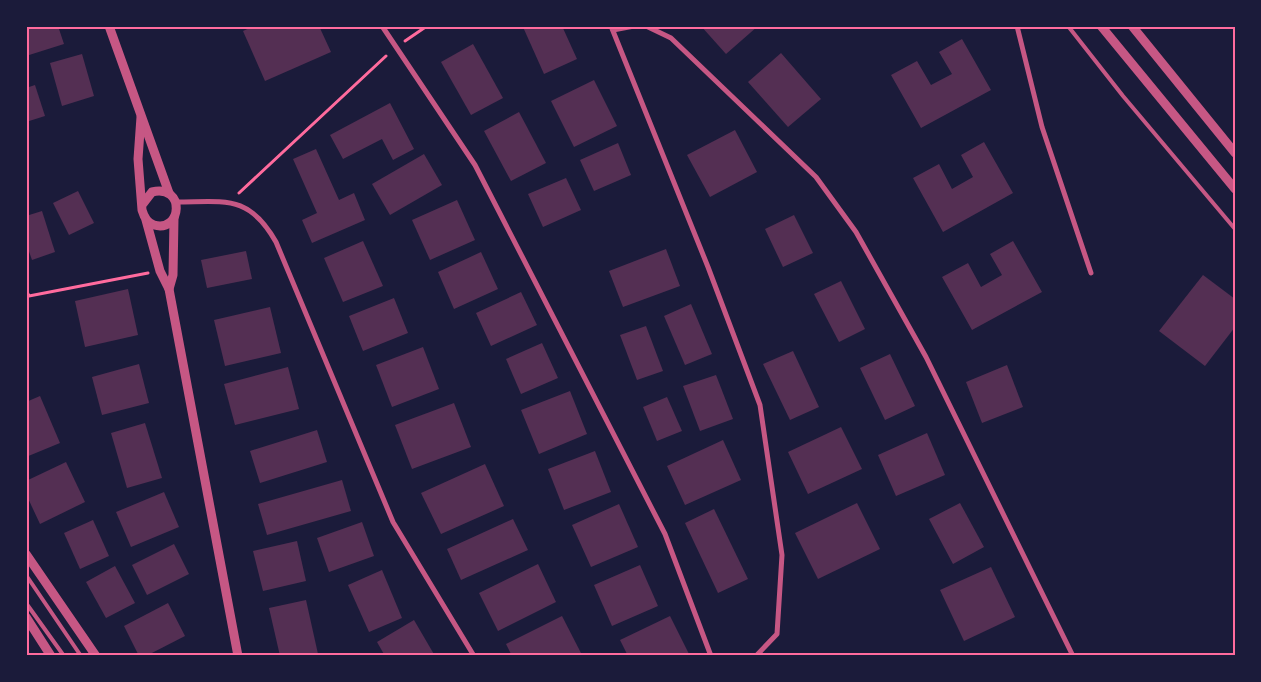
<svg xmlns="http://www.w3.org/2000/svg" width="1261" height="682" font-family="Ubuntu,sans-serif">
	<rect width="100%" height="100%" fill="#1b1b3a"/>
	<g fill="#542f53">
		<polygon points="26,26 58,26 64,44 26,56"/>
		<polygon points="254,26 319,26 331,52 265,81 243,31"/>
		<polygon points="525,26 562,26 577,59 544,74 523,27"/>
		<polygon points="701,26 758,26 726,54"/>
		<polygon points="962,39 991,90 921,128 891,75 917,61 931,85 952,74 939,52"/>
		<polygon points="473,44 503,98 471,115 441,62"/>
		<polygon points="781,53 821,99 788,127 748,82"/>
		<polygon points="82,54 94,96 62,106 50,63"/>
		<polygon points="594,80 617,126 574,147 551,101"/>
		<polygon points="35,85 45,116 26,122 26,88"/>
		<polygon points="390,103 414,149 393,160 382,139 343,159 330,135"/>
		<polygon points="519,112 546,163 511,181 484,131"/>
		<polygon points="735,130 757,172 710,197 687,155"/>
		<polygon points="984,142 1013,193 943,232 913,178 939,164 952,189 973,177 961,155"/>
		<polygon points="618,143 631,175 594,191 580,160"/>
		<polygon points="316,149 339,200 354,193 365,220 312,243 302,220 317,213 293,159"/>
		<polygon points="424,154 442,185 390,215 372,184"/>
		<polygon points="566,178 581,210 543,227 528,194"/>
		<polygon points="78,191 94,223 69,235 53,203"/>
		<polygon points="457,200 475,240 430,260 412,220"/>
		<polygon points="42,211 55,252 32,260 26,243 26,216"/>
		<polygon points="794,215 813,253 783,267 765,229"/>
		<polygon points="363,241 383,286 343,302 324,258"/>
		<polygon points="1013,241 1042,292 972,330 942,277 968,263 981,287 1002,275 990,254"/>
		<polygon points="666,249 680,286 623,307 609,271"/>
		<polygon points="246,251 252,279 207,288 201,260"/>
		<polygon points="481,252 498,289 454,309 438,272"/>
		<polygon points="1203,275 1235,299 1235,327 1205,366 1159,331"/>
		<polygon points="841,281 865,329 839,342 814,294"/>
		<polygon points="128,289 138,335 85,347 75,301"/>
		<polygon points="521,292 537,325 491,346 476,313"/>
		<polygon points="394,298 408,333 363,351 349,316"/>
		<polygon points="691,304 712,354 685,365 664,316"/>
		<polygon points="270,307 281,353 225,366 214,320"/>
		<polygon points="646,326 663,371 637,380 620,335"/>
		<polygon points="542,343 558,378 521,394 506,359"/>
		<polygon points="423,347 439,389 392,407 376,365"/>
		<polygon points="793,351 819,407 790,420 763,364"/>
		<polygon points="890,354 915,406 885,420 860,368"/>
		<polygon points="139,364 149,403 102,415 92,377"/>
		<polygon points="1007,365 1023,407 982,423 966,382"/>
		<polygon points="288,367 299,409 235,425 224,384"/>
		<polygon points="716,375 733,419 700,431 683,386"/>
		<polygon points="570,391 587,434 539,454 521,410"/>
		<polygon points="40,396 60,443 26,457 26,402"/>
		<polygon points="667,397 682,431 657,441 643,407"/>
		<polygon points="454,403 471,447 412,469 395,425"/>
		<polygon points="145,423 162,478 127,488 111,433"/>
		<polygon points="841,427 862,469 808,494 788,452"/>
		<polygon points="317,430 327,462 260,483 250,451"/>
		<polygon points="927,433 945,475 896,496 878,455"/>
		<polygon points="723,440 741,480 685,505 667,466"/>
		<polygon points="595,451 611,492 564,510 548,469"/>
		<polygon points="66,462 85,502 40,524 26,494 26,481"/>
		<polygon points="485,464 504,506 441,534 421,493"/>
		<polygon points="342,480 351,511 267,535 258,504"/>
		<polygon points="164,492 179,527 131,547 116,512"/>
		<polygon points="857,503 880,549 818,579 795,533"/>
		<polygon points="960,503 984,547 953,564 929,519"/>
		<polygon points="619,504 638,547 591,567 572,525"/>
		<polygon points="714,509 748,579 718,593 685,523"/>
		<polygon points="513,519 528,550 461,580 447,549"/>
		<polygon points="93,520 109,556 80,569 64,533"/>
		<polygon points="362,522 374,556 329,572 317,538"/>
		<polygon points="297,541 306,581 263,591 253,551"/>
		<polygon points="174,544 189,574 147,595 132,565"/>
		<polygon points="538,564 556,602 498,631 479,593"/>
		<polygon points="640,565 658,606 612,626 594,585"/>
		<polygon points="115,566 135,603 106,618 86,582"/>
		<polygon points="991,567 1015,617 964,641 940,590"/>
		<polygon points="382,570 402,618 369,632 348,585"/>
		<polygon points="306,600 318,654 280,656 269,608"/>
		<polygon points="168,603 185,636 146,656 139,656 124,626"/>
		<polygon points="562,616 582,655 512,656 506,644"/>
		<polygon points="670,616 690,656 628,656 620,640"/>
		<polygon points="414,620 435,656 385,656 377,642"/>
	</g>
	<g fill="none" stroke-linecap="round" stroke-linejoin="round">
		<g stroke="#ff6b9d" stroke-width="3">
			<polyline points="405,41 427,26"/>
			<polyline points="239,193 386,56"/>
			<polyline points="26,290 29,296 148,273"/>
		</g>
		<g stroke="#c65784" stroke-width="4">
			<polyline points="1068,26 1123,96 1235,229"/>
			<polyline points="26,575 81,656"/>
			<polyline points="26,603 64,656"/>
		</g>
		<g stroke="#c65784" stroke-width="5">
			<polyline points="382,26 475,165 665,534 711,656"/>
			<polyline points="611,26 708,267 760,405 782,555 777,634 756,656"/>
			<polyline points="646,26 671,38 816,177 856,232 926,357 1073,656"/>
			<polyline points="1017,26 1042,127 1091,273"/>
			<polyline points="613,30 634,26"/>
			<path d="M176,202C225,202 249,194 276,242L393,522L474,656"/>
		</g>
		<g stroke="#c65784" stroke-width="9">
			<polyline points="109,26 169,193"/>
			<polyline points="1101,26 1235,189"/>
			<polyline points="1132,26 1235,153"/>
			<path d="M141,117L138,159L142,210C144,217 147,223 154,225C182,233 186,184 152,192L142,205"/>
			<polyline points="146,220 160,271 169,289 238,656"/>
			<polyline points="169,289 173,275 174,218"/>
			<polyline points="26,554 96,656"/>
			<polyline points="26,617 51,656"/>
		</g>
	</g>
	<rect width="1261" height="682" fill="none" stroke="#1b1b3a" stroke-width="55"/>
	<rect x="28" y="28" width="1206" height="626" fill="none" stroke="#ff6b9d" stroke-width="2"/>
</svg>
